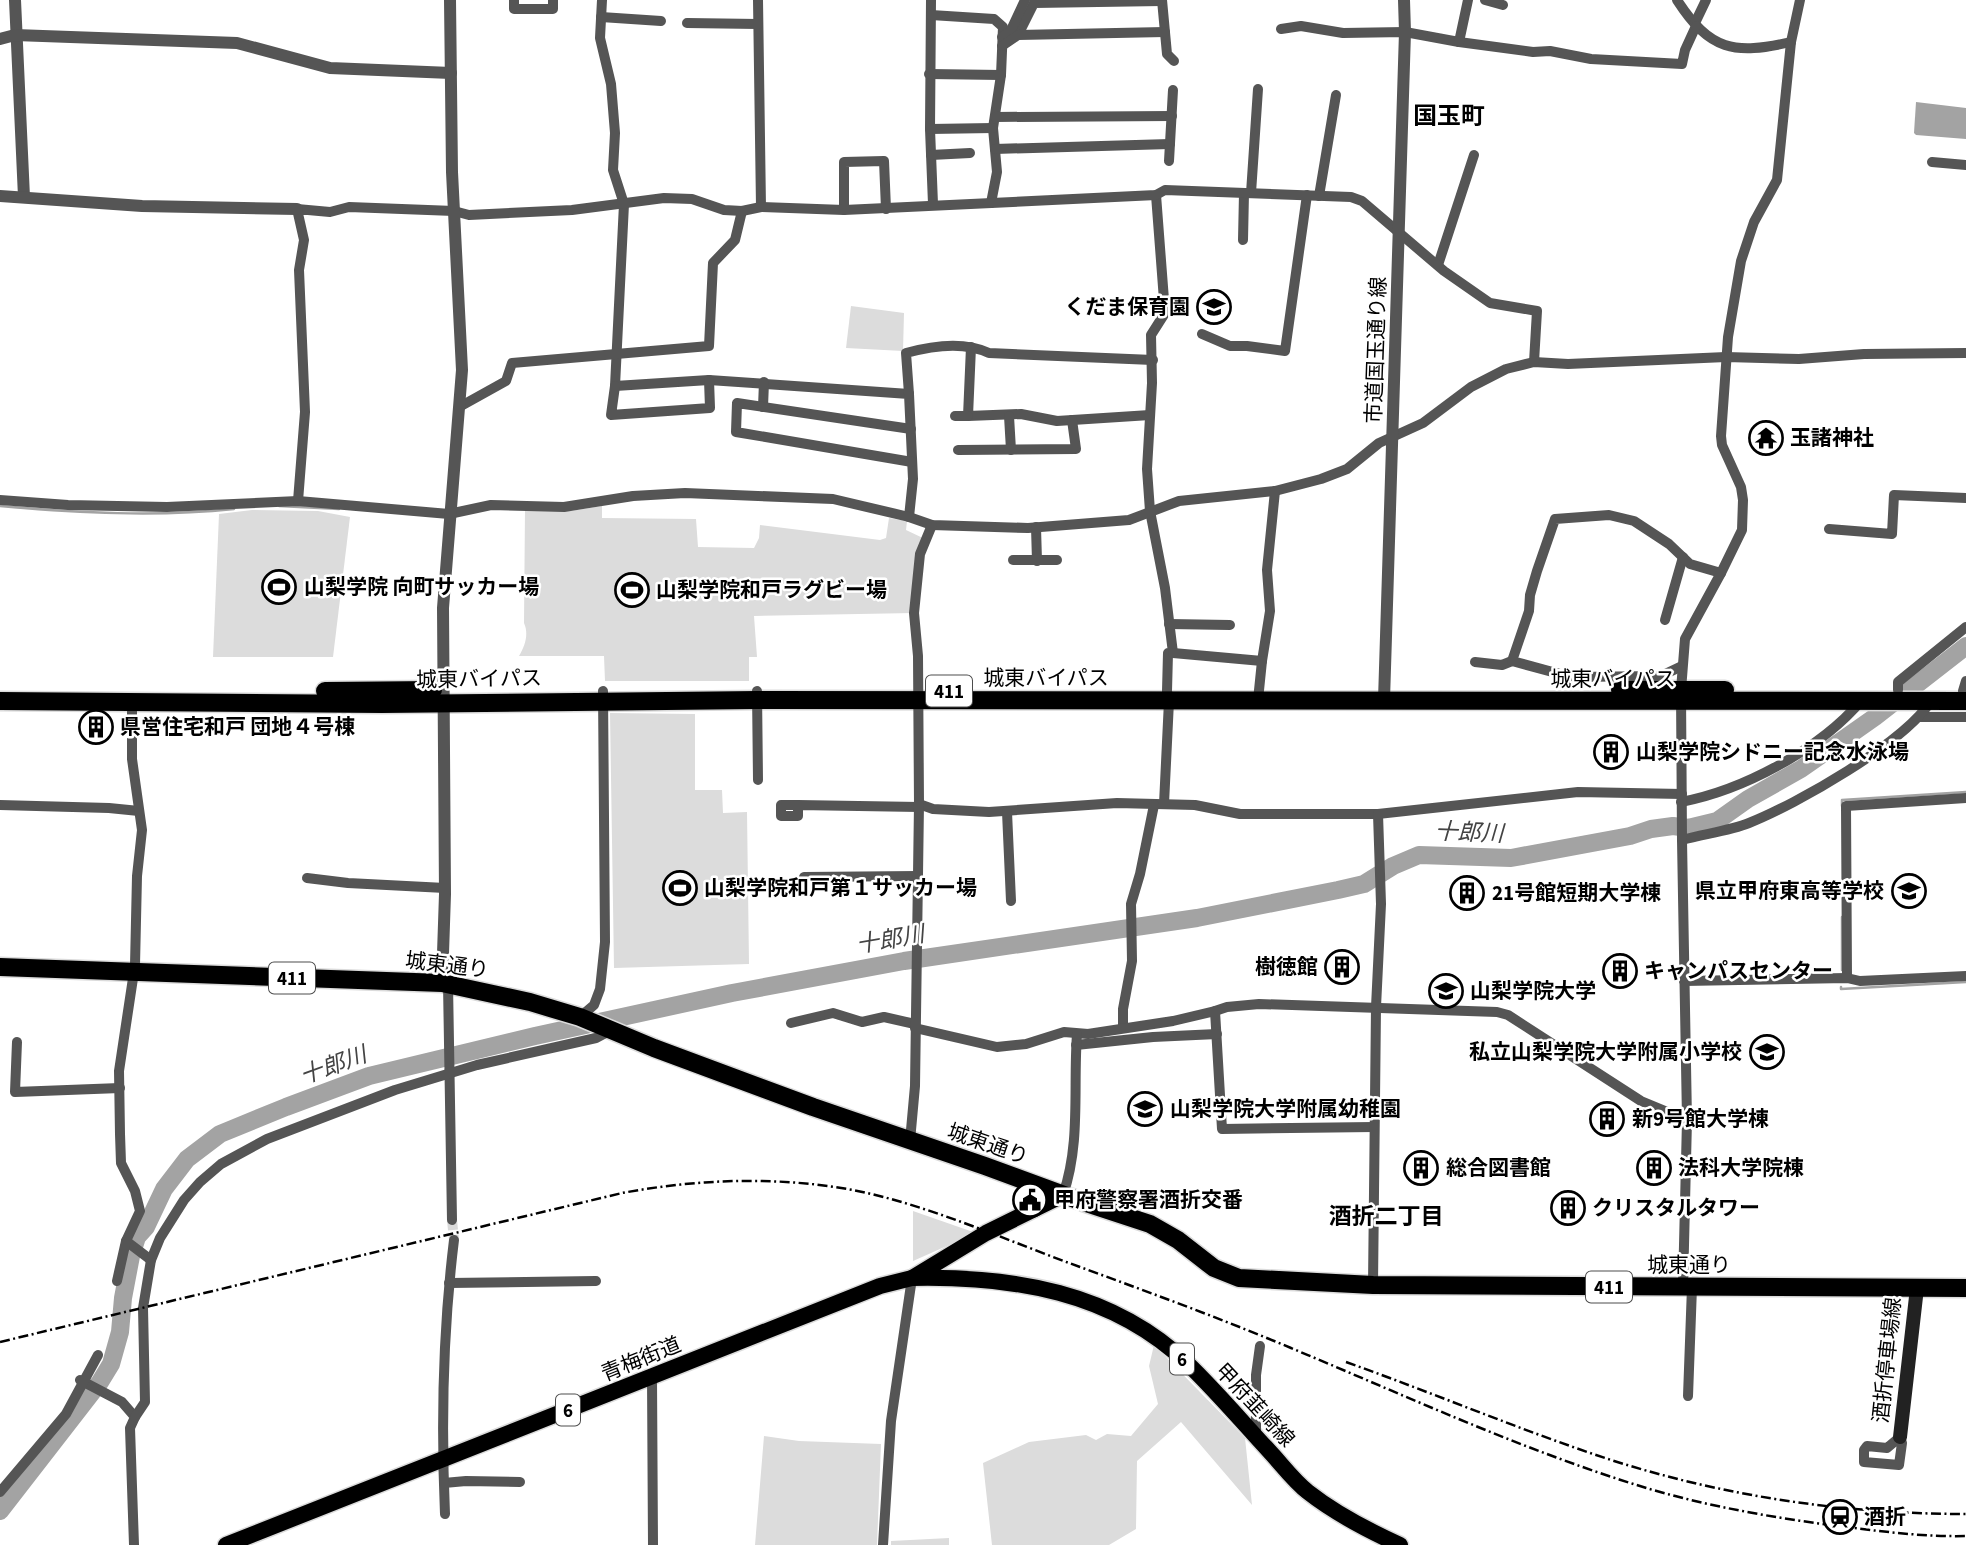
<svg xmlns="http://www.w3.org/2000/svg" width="1966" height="1545" font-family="'Source Sans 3','Noto Sans JP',sans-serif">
	<rect width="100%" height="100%" fill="#fff"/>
	<g fill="#dcdcdc">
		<polygon points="851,306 904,313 903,351 846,348"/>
		<path d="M602,506V518L696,519L698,547L754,548L759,538L760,525L880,540L886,538L889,518L907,521L906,530L925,539L914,613L754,616L757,657H749V681H605L604,656H519C525,646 529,634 524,623L525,509L571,511Z"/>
		<polygon points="252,510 318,511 350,517 333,657 213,657 219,514"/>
		<polygon points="610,713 695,714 695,790 722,790 723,813 747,812 749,964 614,968"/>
		<polygon points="913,1211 976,1233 913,1261"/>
		<polygon points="1154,1345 1245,1438 1252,1505 1181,1422 1137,1461 1136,1529 1109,1545 992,1545 983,1463 1029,1442 1086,1435 1096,1440 1107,1434 1131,1436 1158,1404 1149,1366"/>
		<polygon points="764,1436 799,1441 881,1444 877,1545 755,1545"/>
		<polygon points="949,1538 949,1545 891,1545 891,1541"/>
	</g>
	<polygon fill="#a3a3a3" points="1916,102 1966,108 1966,139 1916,135 1914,133"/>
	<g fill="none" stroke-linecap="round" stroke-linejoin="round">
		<g stroke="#a3a3a3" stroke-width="2.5">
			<path d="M0,506C78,513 157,517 234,509"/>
			<polyline points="279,506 339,509"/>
			<polyline points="1842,806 1842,800 1966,792"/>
			<polyline points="1842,970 1842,917"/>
			<polyline points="1841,987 1841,989 1966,982"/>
		</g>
		<polyline stroke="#a3a3a3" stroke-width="18" points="0,1511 100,1382 111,1364 120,1332 123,1298 131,1256 137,1237 146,1227 164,1189 187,1159 220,1134 286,1107 369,1076 535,1036 732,993 904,961 1197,918 1338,890 1364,884 1393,866 1419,855 1511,858 1630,836 1651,829 1673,826 1688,828 1717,821 1748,799 1801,769 1875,717 1966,646"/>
		<polyline stroke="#d9d9d9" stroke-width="10" stroke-dasharray="10 5" stroke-linecap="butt" points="452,1220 454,1240"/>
		<g stroke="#dbdbdb" stroke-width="19">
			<g id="primary">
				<path d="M912,1278C1012,1276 1112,1291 1188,1364C1217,1392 1244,1424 1271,1453C1283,1466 1294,1481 1308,1492C1336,1514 1367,1530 1400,1545"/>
				<polyline points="226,1545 880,1286 912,1278 986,1233 1063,1195"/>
			</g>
		</g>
		<g stroke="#dbdbdb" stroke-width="21">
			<g id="trunk">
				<polyline points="1620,690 1725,690"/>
				<polyline points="325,691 433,690"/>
				<polyline points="0,701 382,704 757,700 1966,701"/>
				<polyline points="0,967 442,983 530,1002 580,1017 654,1048 813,1107 985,1166 1083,1202 1150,1224 1178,1240 1214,1268 1239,1278 1373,1285 1966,1288"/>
			</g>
		</g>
		<g stroke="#555" stroke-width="10">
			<polyline points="514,0 514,9 553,9 553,0"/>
			<polyline points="602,0 600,38 611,84 615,133 613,170 624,204 615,386 709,380 909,394 913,479 909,517"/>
			<polyline points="758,0 761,207"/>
			<polyline points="931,0 930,129 933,204"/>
			<polyline points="1162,0 1167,54 1174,61"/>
			<polyline points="1485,0 1503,5"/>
			<path d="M1677,0C1710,51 1734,55 1791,42"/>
			<polyline points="931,15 994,19 1003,27 1001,75 993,128 997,172 991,203"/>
			<polyline points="601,17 661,21"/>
			<polyline points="687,23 758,24"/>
			<polyline points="1695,23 1706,0"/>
			<polyline points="1281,29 1301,26 1343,33 1405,32 1459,42 1533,52 1550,51 1591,59 1682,64 1685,50 1696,26"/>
			<polyline points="1018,35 1034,3 1162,1"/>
			<polyline points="1002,37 1010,32 1025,0"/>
			<polyline points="1459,42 1468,0"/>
			<polyline points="1002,46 1018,35 1165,32"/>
			<polyline points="929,74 1001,75"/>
			<polyline points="995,117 1172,116"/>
			<polyline points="930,129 993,128"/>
			<polyline points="995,149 1170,144"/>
			<polyline points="931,155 970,153"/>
			<polyline points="1169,161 1173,90"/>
			<polyline points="1932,162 1966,165"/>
			<polyline points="1251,193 1258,89"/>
			<polyline points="1156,195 1165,313 1151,335 1152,383 1147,469 1150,511 1165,588 1173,653 1168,653 1167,691 1169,701 1164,804"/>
			<polyline points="1319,196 1336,95"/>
			<polyline points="844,210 844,162 884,161 886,209"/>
			<polyline points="1243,240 1244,193"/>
			<polyline points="1438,265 1474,155"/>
			<polyline points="1202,334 1230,346 1247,346 1285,351 1307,195"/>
			<polyline points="971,347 968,416 1021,414 1057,421 1150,415"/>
			<polyline points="615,386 611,415 710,408 709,380"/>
			<path d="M909,394L906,353C931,346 964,341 989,353L1153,360"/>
			<polyline points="461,406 506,381 512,363 709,346 713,263 735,240 742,211"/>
			<polyline points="763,407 764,382"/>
			<polyline points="955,416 968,416"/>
			<polyline points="1009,416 1011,450"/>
			<polyline points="911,429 737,403 736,432 912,462"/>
			<polyline points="958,450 1076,449 1072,420"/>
			<polyline points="0,500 68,505 167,507 298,501 449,514 491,505 564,507 633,496 685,493 833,499 909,517 932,525 1028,528 1129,520 1179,501 1275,491 1321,479 1347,469 1379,443 1423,423 1471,387 1506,369 1534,362 1568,364 1726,357 1799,359 1864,354 1966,353"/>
			<polyline points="298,501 305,412 299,270 304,240 297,209 330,212 349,207 454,211 469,215 572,210 664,198 692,199 724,210 742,211 761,207 844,210 1156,195 1165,190 1351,197 1362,201 1444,271 1490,303 1537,311 1534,362"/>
			<polyline points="1036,527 1037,561"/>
			<polyline points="1829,529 1892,534 1894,495 1966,498"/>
			<polyline points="1013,560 1057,560"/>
			<polyline points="1665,620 1683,557"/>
			<polyline points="1169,624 1230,625"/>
			<polyline points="1173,653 1262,661 1270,611 1267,570 1275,491"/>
			<polyline points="1475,662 1502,665 1512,661"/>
			<polyline points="1682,666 1661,676 1571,677 1512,661 1529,611 1530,595 1537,571 1555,519 1609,515 1634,521 1669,544 1690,564 1721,573"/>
			<polyline points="1898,690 1898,682 1966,627"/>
			<polyline points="757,691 758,780"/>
			<polyline points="1963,691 1966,681"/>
			<polyline points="1258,700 1262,661"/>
			<polyline points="1919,717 1966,717"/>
			<path d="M1681,802C1744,790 1820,749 1861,701"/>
			<polyline points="919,804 933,809 989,812 1117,803 1195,805 1240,814 1378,814"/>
			<polyline points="0,805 109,808 139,811"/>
			<polyline points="798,805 798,816 781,816 781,805 798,805 919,807"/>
			<polyline points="1007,812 1011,901"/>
			<path d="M1682,840C1703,834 1729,831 1749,823C1797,804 1904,743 1931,701"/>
			<polyline points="804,877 918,876"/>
			<polyline points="307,878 348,883 445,888"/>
			<polyline points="1847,978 1846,806 1966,798"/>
			<polyline points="1684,981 1847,978 1860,981 1966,976"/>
			<polyline points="448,984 452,1220"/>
			<polyline points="1215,1011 1227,1007 1259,1004 1497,1012 1508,1015 1641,1101 1687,1120"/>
			<polyline points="580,1017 594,1005 600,989 605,942 603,691"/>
			<polyline points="791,1023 833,1013 862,1022 884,1017 915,1024"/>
			<polyline points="1123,1027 1123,1009 1132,961 1131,904 1140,874 1154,805"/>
			<polyline points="915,1028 997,1047 1026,1044 1064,1032 1088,1034 1173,1021 1215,1011 1222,1129 1374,1127"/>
			<polyline points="17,1042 15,1092 120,1088"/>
			<polyline points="1076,1045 1153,1037 1217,1034"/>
			<polyline points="910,1141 915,1086 919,804 918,656 914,613 920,554 932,525"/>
			<path d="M1063,1195C1081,1143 1073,1088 1077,1034"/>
			<polyline points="126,1241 151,1260"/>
			<polyline points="117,1281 126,1241 140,1211 135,1191 121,1163 120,1134 119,1071 135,965 137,876 142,830 132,759 132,701"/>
			<polyline points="449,1283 596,1281"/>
			<polyline points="1373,1285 1376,1007 1381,904 1378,814 1578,792 1682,794"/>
			<polyline points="1683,1287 1687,1120 1682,840 1681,690 1685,639 1721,573 1742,530 1743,500 1741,487 1722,445 1721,436 1728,337 1741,261 1754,222 1777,180 1791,42 1800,0"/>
			<polyline points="652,1378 653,1545"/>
			<polyline points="80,1380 122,1402 135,1417 130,1428 134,1545"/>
			<polyline points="1688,1396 1692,1287"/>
			<polyline points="135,1417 145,1402 143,1308 151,1260 160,1238 184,1200 200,1182 221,1164 267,1139 395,1090 477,1065 596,1038 611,1030"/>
			<polyline points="1256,1436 1256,1375 1260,1346"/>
			<polygon points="1900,1437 1902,1443 1899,1465 1864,1462 1864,1450 1867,1446 1887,1448"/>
			<polyline points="444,1483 466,1481 520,1482"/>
			<polyline points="0,1492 66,1414 98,1355"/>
			<path d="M445,1514C441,1423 443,1330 454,1240"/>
			<polyline points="883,1545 891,1421 912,1278"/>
		</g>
		<g stroke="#555" stroke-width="12">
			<polyline points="15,0 24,197"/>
			<polyline points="0,39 15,35 237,43 330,68 451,73"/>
			<polyline points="0,196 142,206 297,209"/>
			<polyline points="1384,700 1405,32 1404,0"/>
			<polyline points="442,983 445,894 443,608 462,370 452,172 450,0"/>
		</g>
		<polyline stroke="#222" stroke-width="14" points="1900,1437 1917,1288"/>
		<use href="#primary" stroke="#000" stroke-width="16"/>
		<use href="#trunk" stroke="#000" stroke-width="18"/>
		<g stroke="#000" stroke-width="2.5" stroke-dasharray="10 3.5 2 3.5" stroke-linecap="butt">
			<path d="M0,1342L622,1193C698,1179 776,1176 853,1190C929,1205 1008,1241 1080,1267C1151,1293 1222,1319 1291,1348C1411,1398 1529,1453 1653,1490C1716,1508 1781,1519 1846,1527C1886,1532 1926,1537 1966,1536"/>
			<path d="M1346,1362C1433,1393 1518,1429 1605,1458C1721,1496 1844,1514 1966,1514"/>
		</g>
	</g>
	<defs>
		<g id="school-ring" transform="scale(1.75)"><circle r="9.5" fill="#fff" stroke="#000" stroke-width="1.5"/><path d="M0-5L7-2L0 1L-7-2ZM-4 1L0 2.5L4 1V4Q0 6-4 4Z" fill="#000"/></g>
		<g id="temple-ring" transform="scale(1.75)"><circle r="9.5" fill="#fff" stroke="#000" stroke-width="1.5"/><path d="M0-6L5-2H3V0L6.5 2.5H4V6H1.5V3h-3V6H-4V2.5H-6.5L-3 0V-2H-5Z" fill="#000"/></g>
		<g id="stadium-ring" transform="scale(1.75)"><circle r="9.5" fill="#fff" stroke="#000" stroke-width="1.5"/><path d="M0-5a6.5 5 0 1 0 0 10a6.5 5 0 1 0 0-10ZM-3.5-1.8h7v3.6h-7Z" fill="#000"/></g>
		<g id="building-ring" transform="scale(1.75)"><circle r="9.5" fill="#fff" stroke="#000" stroke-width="1.5"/><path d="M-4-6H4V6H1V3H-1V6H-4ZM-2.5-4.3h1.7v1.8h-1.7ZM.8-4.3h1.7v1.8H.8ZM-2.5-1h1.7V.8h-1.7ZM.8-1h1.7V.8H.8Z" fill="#000"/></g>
		<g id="university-ring" transform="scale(1.75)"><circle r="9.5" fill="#fff" stroke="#000" stroke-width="1.5"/><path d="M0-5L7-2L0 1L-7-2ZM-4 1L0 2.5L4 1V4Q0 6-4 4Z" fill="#000"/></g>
		<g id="civic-ring" transform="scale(1.75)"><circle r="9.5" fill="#fff" stroke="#000" stroke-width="1.5"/><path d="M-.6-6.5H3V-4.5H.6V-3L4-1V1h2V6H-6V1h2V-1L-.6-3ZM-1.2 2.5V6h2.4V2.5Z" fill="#000"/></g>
		<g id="station-ring" transform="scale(1.75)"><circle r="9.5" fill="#fff" stroke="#000" stroke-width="1.5"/><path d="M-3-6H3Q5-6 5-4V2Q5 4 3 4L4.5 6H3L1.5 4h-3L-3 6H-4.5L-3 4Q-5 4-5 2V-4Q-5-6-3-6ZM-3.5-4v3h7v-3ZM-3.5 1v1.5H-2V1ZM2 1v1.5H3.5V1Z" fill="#000"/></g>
	</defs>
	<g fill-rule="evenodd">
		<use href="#school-ring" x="1214" y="307"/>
		<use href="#temple-ring" x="1766" y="438"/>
		<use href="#stadium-ring" x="279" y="587"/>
		<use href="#stadium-ring" x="632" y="590"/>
		<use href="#building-ring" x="96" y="727"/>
		<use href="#building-ring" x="1611" y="752"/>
		<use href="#stadium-ring" x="680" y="888"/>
		<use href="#school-ring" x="1909" y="891"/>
		<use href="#building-ring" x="1467" y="893"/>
		<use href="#building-ring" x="1342" y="967"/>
		<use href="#building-ring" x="1620" y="971"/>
		<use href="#university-ring" x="1446" y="991"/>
		<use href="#school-ring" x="1767" y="1052"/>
		<use href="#school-ring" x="1145" y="1109"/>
		<use href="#building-ring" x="1607" y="1119"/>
		<use href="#building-ring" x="1421" y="1168"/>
		<use href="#building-ring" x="1654" y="1168"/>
		<use href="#civic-ring" x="1030" y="1200"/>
		<use href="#building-ring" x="1568" y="1208"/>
		<use href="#station-ring" x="1840" y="1517"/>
	</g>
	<g text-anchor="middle" stroke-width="5" stroke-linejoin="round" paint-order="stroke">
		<g fill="#fff" stroke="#4c4c4c" stroke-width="2">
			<rect x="926" y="675.5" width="46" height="31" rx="5"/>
			<rect x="269" y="962.5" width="46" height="31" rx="5"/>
			<rect x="1586" y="1271.5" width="46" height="31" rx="5"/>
			<rect x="1170" y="1343.5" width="24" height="31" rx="5"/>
			<rect x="556" y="1394.5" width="24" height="31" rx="5"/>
		</g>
		<g font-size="19" font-weight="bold" fill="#000">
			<text x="949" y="698">411</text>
			<text x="292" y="985">411</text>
			<text x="1609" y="1294">411</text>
			<text x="1182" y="1366">6</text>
			<text x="568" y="1417">6</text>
		</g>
		<g font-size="21" font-weight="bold" fill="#000" stroke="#fff" text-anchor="start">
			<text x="1190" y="314" text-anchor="end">くだま保育園</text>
			<text x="1790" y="445">玉諸神社</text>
			<text x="304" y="594">山梨学院 向町サッカー場</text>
			<text x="656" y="597">山梨学院和戸ラグビー場</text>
			<text x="120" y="734">県営住宅和戸 団地４号棟</text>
			<text x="1636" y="759">山梨学院シドニー記念水泳場</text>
			<text x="704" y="895">山梨学院和戸第１サッカー場</text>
			<text x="1884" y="898" text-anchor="end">県立甲府東高等学校</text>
			<text x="1492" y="900">21号館短期大学棟</text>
			<text x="1318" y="974" text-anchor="end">樹徳館</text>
			<text x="1644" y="978">キャンパスセンター</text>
			<text x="1470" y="998">山梨学院大学</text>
			<text x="1742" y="1059" text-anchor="end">私立山梨学院大学附属小学校</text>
			<text x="1170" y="1116">山梨学院大学附属幼稚園</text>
			<text x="1632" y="1126">新9号館大学棟</text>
			<text x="1446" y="1175">総合図書館</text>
			<text x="1678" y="1175">法科大学院棟</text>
			<text x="1054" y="1207">甲府警察署酒折交番</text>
			<text x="1592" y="1215">クリスタルタワー</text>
			<text x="1864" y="1524">酒折</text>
		</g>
		<g font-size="21" fill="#000" stroke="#fff">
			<text transform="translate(1376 350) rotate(-88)" y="7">市道国玉通り線</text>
			<text x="1046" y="685">城東バイパス</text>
			<text transform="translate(479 679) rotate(-1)" y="7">城東バイパス</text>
			<text x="1613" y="686">城東バイパス</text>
			<text transform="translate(447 965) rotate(7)" y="7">城東通り</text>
			<text transform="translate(988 1144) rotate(19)" y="7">城東通り</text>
			<text x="1689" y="1272">城東通り</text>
			<text transform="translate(641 1359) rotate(-22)" y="7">青梅街道</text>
			<text transform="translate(1887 1360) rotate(-84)" y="7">酒折停車場線</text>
			<text transform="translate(1255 1405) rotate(47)" y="7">甲府韮崎線</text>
		</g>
		<g font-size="23" font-style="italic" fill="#444" stroke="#fff">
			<text transform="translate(1469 832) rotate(2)" y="8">十郎川</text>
			<text transform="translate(890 939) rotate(-10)" y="8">十郎川</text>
			<text transform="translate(333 1065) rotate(-20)" y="8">十郎川</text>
		</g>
		<g font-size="23" font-weight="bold" fill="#000" stroke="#fff">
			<text x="1386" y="1224">酒折二丁目</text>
		</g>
		<g font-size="24" font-weight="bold" fill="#000" stroke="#fff">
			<text x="1449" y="124">国玉町</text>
		</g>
	</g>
</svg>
